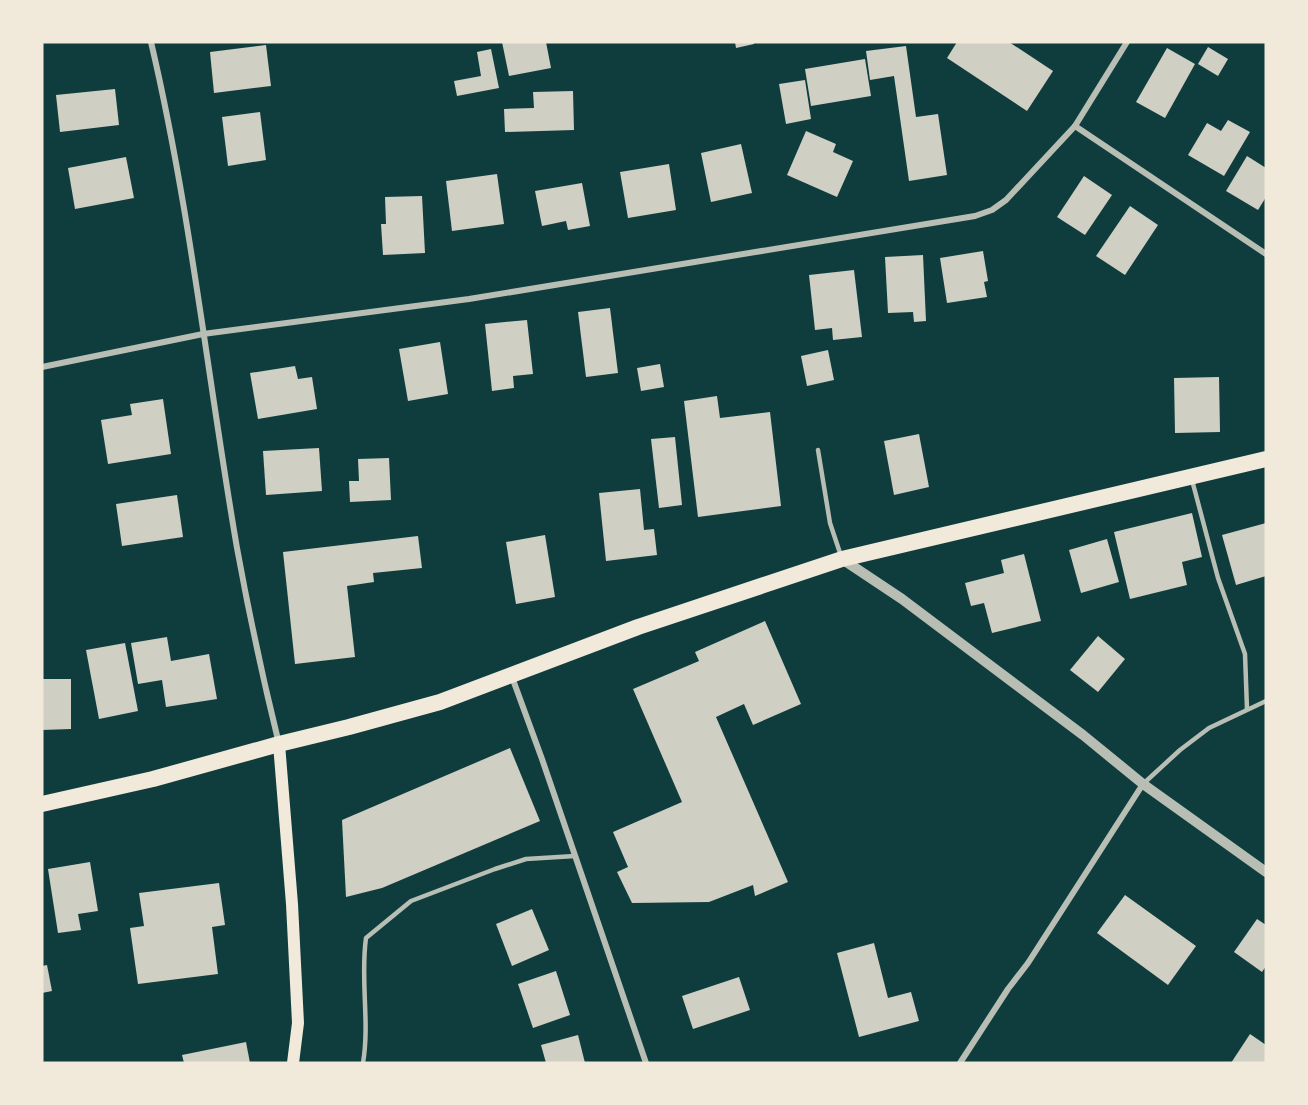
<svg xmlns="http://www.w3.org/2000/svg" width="1308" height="1105" font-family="'PT Sans Narrow',sans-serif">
	<rect width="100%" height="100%" fill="#0f3d3e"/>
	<g fill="#cfcfc3">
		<polygon points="502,42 546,42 551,68 509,76"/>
		<polygon points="735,42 754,42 754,44 736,48"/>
		<polygon points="957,42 1009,42 1053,71 1027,111 947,58"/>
		<polygon points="266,45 271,86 214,93 210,52"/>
		<polygon points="906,46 916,117 938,114 947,175 909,181 894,76 870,80 866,51"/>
		<polygon points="1208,47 1228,59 1218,76 1198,64"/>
		<polygon points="1167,48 1195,64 1165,118 1136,102"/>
		<polygon points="491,49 499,88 457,96 454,81 481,76 477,52"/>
		<polygon points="865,59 871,96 811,106 805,69"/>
		<polygon points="805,80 811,119 786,124 779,84"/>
		<polygon points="115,89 119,125 60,132 56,95"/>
		<polygon points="573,91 574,130 505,132 504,109 534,108 533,92"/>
		<polygon points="260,112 266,160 228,166 222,117"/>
		<polygon points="1228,120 1250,132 1224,176 1188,155 1207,123 1221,131"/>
		<polygon points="806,131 836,144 833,152 853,161 837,197 787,175"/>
		<polygon points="741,144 752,193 711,202 701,153"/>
		<polygon points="1247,156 1266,168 1266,197 1258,210 1226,191"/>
		<polygon points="126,157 134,198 75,209 68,168"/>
		<polygon points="669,164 676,210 628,218 620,172"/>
		<polygon points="497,174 504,224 452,231 446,181"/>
		<polygon points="1084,176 1112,195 1085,235 1057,217"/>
		<polygon points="582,183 590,226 568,230 566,221 542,226 535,191"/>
		<polygon points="422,196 425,253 383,255 381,224 386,224 385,197"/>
		<polygon points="1130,206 1158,225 1125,275 1096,256"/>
		<polygon points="983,251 988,281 984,282 987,297 947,303 940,258"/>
		<polygon points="923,255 926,321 914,322 913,312 888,313 885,257"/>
		<polygon points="854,270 862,337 833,340 832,328 815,330 809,275"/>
		<polygon points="610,308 618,373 586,377 578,312"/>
		<polygon points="527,320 533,374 513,376 514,388 492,391 485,324"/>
		<polygon points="440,342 448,394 408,401 399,349"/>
		<polygon points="828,350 834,380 807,386 801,356"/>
		<polygon points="660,364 664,387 641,391 637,368"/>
		<polygon points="295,366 298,379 312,377 317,409 258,419 250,373"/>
		<polygon points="1219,377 1220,432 1175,433 1174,378"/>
		<polygon points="717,396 720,418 770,412 781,506 698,517 684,401"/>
		<polygon points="163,399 171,454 108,464 101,420 132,415 130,404"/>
		<polygon points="919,434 929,487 894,495 884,441"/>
		<polygon points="675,437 682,505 659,508 651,439"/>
		<polygon points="319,448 322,491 266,495 263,451"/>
		<polygon points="389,458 391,500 350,502 349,481 359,481 358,459"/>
		<polygon points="640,489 644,530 654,529 657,555 606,561 599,493"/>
		<polygon points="177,495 183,537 122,546 116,504"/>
		<polygon points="1192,513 1202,557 1182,562 1187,585 1130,599 1114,532"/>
		<polygon points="1266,523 1266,576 1236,585 1222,535"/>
		<polygon points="545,535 555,597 516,604 506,542"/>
		<polygon points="418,536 422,568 373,573 374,582 347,586 355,657 295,664 283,552"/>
		<polygon points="1107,539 1119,582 1081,593 1069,550"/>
		<polygon points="1024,554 1041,621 992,633 984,603 971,606 965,583 1004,573 1001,560"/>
		<polygon points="765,621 801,704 753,725 744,704 716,717 788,882 755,896 753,885 709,902 632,903 617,872 628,867 613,832 682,802 633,689 699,661 695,652"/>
		<polygon points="1098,636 1125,659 1098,692 1070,670"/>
		<polygon points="167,637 171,661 209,654 217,699 166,707 162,680 138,684 131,643"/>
		<polygon points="125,643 138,711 99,719 86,650"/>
		<polygon points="42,679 71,679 71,729 42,730"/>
		<polygon points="510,748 540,821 382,888 346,897 342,820"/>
		<polygon points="90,862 98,911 78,914 81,930 58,933 48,869"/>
		<polygon points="219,883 225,925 212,927 218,974 138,984 130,928 144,926 139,893"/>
		<polygon points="1125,895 1196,946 1168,985 1097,933"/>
		<polygon points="532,909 549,950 512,966 496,924"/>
		<polygon points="1257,919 1266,925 1266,966 1262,972 1234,952"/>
		<polygon points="874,943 888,998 911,992 919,1021 859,1037 837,953"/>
		<polygon points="47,965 52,991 42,993 42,966"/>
		<polygon points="556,971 570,1015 533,1028 518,984"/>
		<polygon points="739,977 750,1010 693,1029 682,996"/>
		<polygon points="1250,1034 1266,1045 1266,1063 1231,1063"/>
		<polygon points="578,1035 585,1063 546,1063 541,1045"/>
		<polygon points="246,1042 250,1063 184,1063 182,1055"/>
	</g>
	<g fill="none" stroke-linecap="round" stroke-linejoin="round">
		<g stroke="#b8beb3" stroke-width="4.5">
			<polyline points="818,450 830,523 841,556"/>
			<polyline points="1192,480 1218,578 1245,654 1247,709"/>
			<polyline points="1143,784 1180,750 1209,728 1266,701"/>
			<path d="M363,1063C370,1021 360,980 366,938L411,901L495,869L526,859L575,856"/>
		</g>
		<g stroke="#b8beb3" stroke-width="6">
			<path d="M151,42C190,208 208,380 237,548C249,614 263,679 279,744"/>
			<polyline points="1075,126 1266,254"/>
			<polyline points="42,367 203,334 469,299 975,216 992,210 1006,200 1075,126 1127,42"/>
			<polyline points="512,677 542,759 646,1063"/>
			<polyline points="960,1063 1008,989 1028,963 1143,784"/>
		</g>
		<polyline stroke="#b8beb3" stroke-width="10" points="842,559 902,599 1083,735 1143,784 1266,872"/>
		<polyline stroke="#f1e9da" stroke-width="12" points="279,744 292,904 298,1023 293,1063"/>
		<polyline stroke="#f1e9da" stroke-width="16" points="42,804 153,779 279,744 349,727 440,702 638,627 842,559 1266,459"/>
	</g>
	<rect width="1308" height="1105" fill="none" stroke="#f1e9da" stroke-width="87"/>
</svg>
